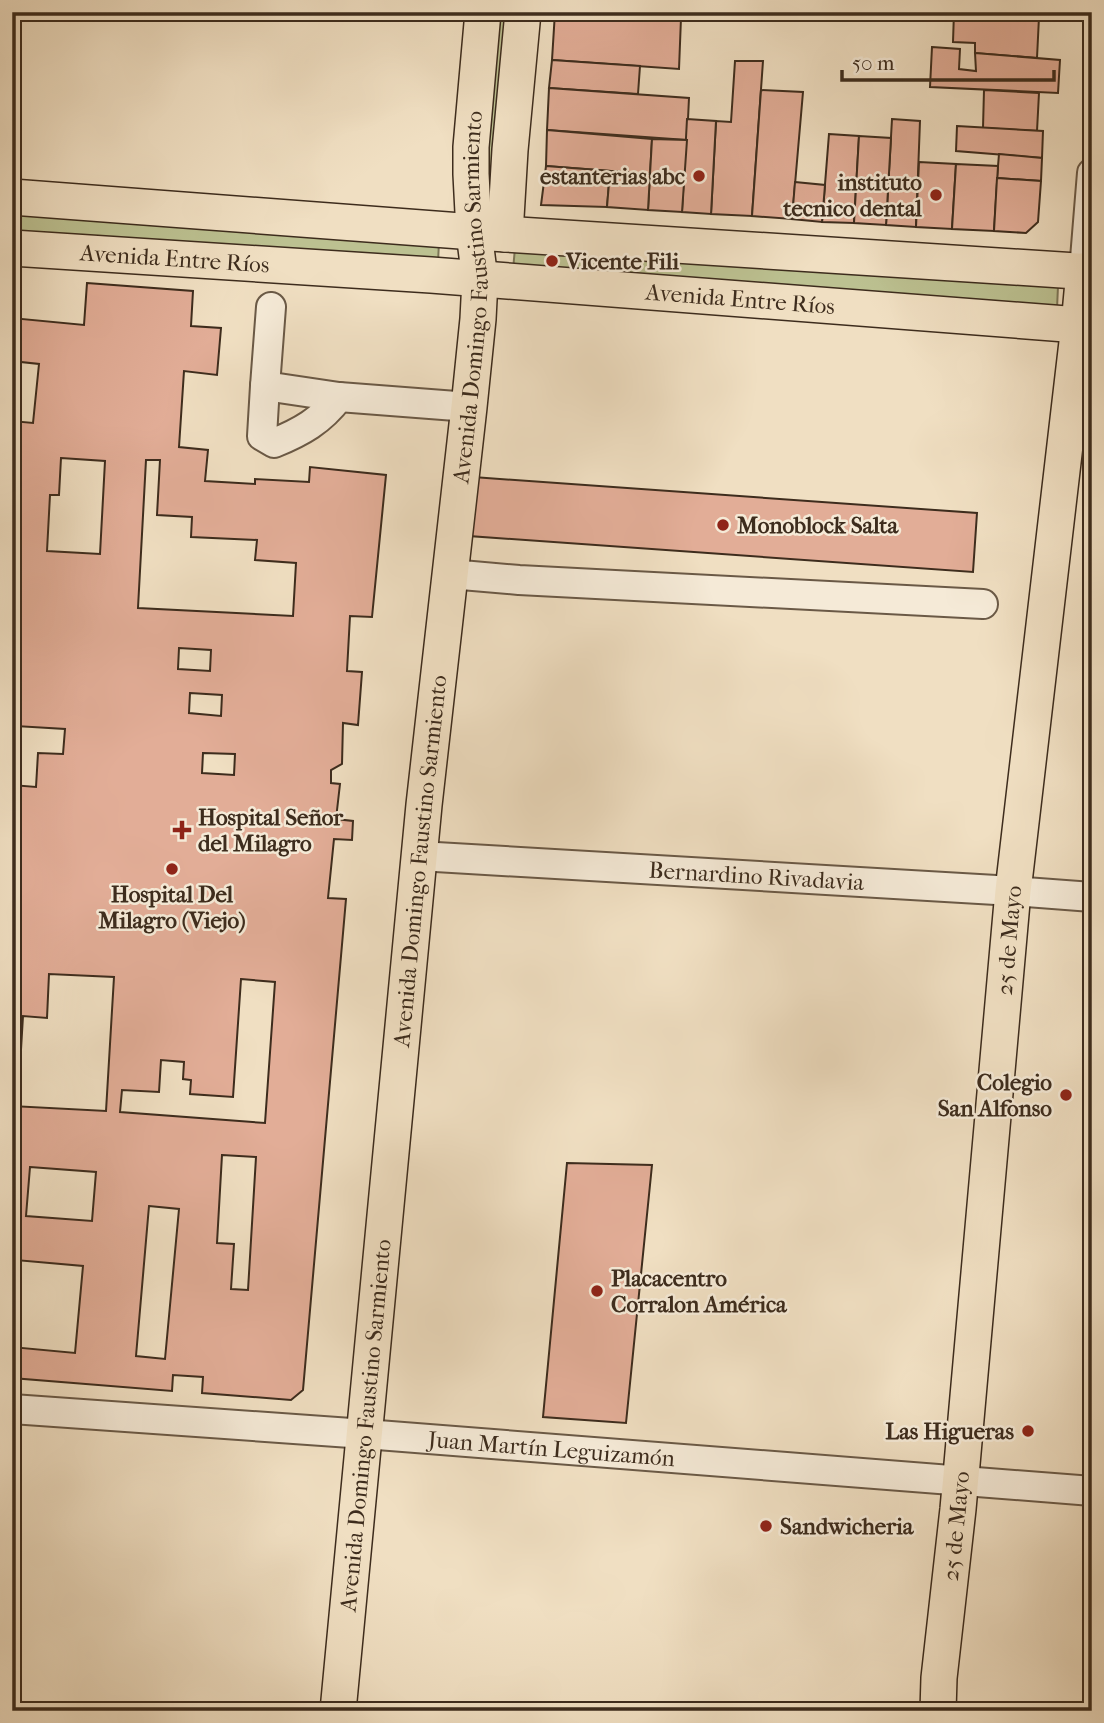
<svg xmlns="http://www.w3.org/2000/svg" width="1104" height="1723" font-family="'IM FELL French Canon',serif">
	<rect width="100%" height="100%" fill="#f0dfc2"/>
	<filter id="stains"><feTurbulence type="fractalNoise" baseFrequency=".00286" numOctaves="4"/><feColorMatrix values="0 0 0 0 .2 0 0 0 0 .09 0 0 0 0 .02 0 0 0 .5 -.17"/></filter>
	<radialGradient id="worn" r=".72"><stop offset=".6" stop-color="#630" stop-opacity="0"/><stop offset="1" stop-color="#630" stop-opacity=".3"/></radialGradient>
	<g fill="#bcc191" stroke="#7c7657" stroke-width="2">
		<polygon points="498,12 510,12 497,169 485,168"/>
		<polygon points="12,211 439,241 438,263 12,234"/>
		<polygon points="515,248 1058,286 1057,309 513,270"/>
	</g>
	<g fill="#e2ad97" stroke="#3d2c1d" stroke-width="2" fill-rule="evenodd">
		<polygon points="555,12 593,12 681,18 679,69 552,60"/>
		<polygon points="954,12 981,12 1039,17 1037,58 975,53 975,43 953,42"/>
		<polygon points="981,12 1061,12 1061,18"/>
		<polygon points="932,47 960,49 959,69 976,71 975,53 1060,60 1058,93 930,87"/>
		<polygon points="552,60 640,66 638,94 549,88"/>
		<polygon points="735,61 763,61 752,216 711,214 716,121 731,122"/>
		<polygon points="549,88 689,98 687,140 547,130"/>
		<polygon points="761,90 803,92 792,219 752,216"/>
		<polygon points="984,90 1039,93 1037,131 983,128"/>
		<polygon points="687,119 716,121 711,214 682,212"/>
		<polygon points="892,119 920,121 916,227 886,225"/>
		<polygon points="957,126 1043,131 1042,158 956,151"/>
		<polygon points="547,130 652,139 650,174 546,166"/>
		<polygon points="829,134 859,136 854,223 822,222"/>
		<polygon points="859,136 891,138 886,225 854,223"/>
		<polygon points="652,139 687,140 682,212 648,210"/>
		<polygon points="999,154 1042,158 1041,181 997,178"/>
		<polygon points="919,162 956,164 952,229 916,227"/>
		<polygon points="956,164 998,166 994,231 952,229"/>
		<polygon points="546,166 610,171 607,207 541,205"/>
		<polygon points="610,171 650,174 648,210 607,207"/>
		<polygon points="997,178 1041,181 1038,222 1026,233 994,231"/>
		<polygon points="795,182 825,185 822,222 792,219"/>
		<path d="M87,283L193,291L191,326L221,328L217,375L184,371L179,447L208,450L205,481L255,484V479L309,482L310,467L386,475L372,617L350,616L347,671L362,672L358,725L343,723L342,764L331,770V783L340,784L336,819L353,821L352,840L334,839L328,898L346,899L303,1390L291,1400L202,1393L203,1377L173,1375L172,1391L12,1378V1347L75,1353L83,1266L16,1260L12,1296V1106L106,1111L114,977L49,974L47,1018L23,1016L19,1083H12V785L36,787L38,753L63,754L65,729L16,726L12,785V421L33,423L39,364L12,361V318L84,325ZM61,458L105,461L100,554L47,551L50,495H59ZM146,460H160L157,515L192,517L191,537L257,540L255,560L296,563L293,616L138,608ZM179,648L211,650L210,671L178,669ZM190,693L222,695L221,716L189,713ZM203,753L235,754L234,775L202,773ZM241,979L275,982L265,1123L120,1112L122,1090L159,1092L161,1060L184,1062L183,1079L191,1080L190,1094L233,1097ZM222,1155L256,1157L248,1290L231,1289L234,1244L217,1243ZM30,1167L96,1172L92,1221L26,1216ZM149,1206L179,1209L165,1359L136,1356Z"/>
		<polygon points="473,477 977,513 973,572 469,536"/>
		<polygon points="567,1163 652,1165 626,1423 543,1417"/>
	</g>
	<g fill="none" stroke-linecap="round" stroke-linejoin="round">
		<g stroke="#6a5946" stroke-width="32">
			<g id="minor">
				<polyline points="1084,271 1092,173"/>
				<polyline points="271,307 265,386 339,397 469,407"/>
				<path d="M265,386L262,436L274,443C301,432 321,421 339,397"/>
				<polyline points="450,574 519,580 983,604"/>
				<path id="s1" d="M419,856L1013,891L1092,897"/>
				<path id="s2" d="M12,1409L365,1434L1092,1491"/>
			</g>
		</g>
		<g stroke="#3d2c1d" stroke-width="38">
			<g id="major">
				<polyline points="12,197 474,232 1092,272"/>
				<polyline points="505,234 510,150 523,12"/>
				<path id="s3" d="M12,248L431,275L1092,326"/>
				<path id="s4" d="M338,1711L424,805L469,407L478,319L480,280L474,232L471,174V147L483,12"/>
				<path id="s5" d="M938,1711L939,1678L958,1509L1013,891L1079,325L1084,271"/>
			</g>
		</g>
		<use href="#minor" stroke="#f5ead7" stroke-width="28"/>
		<use href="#major" stroke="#f0dfc2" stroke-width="35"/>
	</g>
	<g fill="#8f2418" stroke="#f5ead7" stroke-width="2.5">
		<circle cx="699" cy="176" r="7"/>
		<circle cx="936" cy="195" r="7"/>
		<circle cx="552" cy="261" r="7"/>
		<circle cx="723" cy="525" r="7"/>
		<path d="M178.5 819.5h7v7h7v7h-7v7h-7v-7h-7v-7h7z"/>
		<circle cx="172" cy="869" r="7"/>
		<circle cx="1066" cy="1095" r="7"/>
		<circle cx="597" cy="1291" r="7"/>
		<circle cx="1028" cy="1431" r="7"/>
		<circle cx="766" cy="1526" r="7"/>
	</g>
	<g text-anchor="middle" stroke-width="5" stroke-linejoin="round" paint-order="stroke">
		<g font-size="23" font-weight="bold" fill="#3d2c1d" stroke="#f5ead7" text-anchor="start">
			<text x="685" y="184" text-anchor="end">estanterias abc</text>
			<text x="922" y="190" text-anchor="end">instituto<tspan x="922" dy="26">tecnico dental</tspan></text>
			<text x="566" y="269">Vicente Fili</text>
			<text x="737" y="533">Monoblock Salta</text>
			<text x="198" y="825">Hospital Señor<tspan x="198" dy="26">del Milagro</tspan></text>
			<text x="172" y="902" text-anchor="middle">Hospital Del<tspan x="172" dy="26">Milagro (Viejo)</tspan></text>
			<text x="1052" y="1090" text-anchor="end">Colegio<tspan x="1052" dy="26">San Alfonso</tspan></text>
			<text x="611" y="1286">Placacentro<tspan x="611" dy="26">Corralon América</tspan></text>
			<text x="1014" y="1439" text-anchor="end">Las Higueras</text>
			<text x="780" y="1534">Sandwicheria</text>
		</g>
		<g font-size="23" fill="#3d2c1d" stroke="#f5ead7">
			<text dy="8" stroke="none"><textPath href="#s3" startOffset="163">Avenida Entre Ríos</textPath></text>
			<text dy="8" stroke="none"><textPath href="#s4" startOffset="1421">Avenida Domingo Faustino Sarmiento</textPath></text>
			<text dy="8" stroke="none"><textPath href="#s3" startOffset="730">Avenida Entre Ríos</textPath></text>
			<text dy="8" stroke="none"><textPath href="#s4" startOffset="854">Avenida Domingo Faustino Sarmiento</textPath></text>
			<text dy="8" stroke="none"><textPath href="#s1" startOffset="338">Bernardino Rivadavia</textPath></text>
			<text dy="8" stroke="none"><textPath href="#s5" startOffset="774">25 de Mayo</textPath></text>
			<text dy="8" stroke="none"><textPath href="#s4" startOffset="287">Avenida Domingo Faustino Sarmiento</textPath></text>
			<text dy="8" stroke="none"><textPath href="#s2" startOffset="541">Juan Martín Leguizamón</textPath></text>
			<text dy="8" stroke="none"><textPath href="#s5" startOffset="186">25 de Mayo</textPath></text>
		</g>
	</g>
	<rect width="1104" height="1723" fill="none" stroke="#f0dfc2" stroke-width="42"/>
	<rect x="14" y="14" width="1076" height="1695" fill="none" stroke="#3d2c1d" stroke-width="3.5"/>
	<rect x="21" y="21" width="1062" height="1681" fill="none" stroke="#3d2c1d" stroke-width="2"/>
	<path d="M842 70v10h212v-10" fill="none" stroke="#3d2c1d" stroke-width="3.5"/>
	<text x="852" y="70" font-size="21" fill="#3d2c1d" stroke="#f5ead7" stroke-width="5" paint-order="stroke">50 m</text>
	<rect width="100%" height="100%" filter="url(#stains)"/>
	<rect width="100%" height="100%" fill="url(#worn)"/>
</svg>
